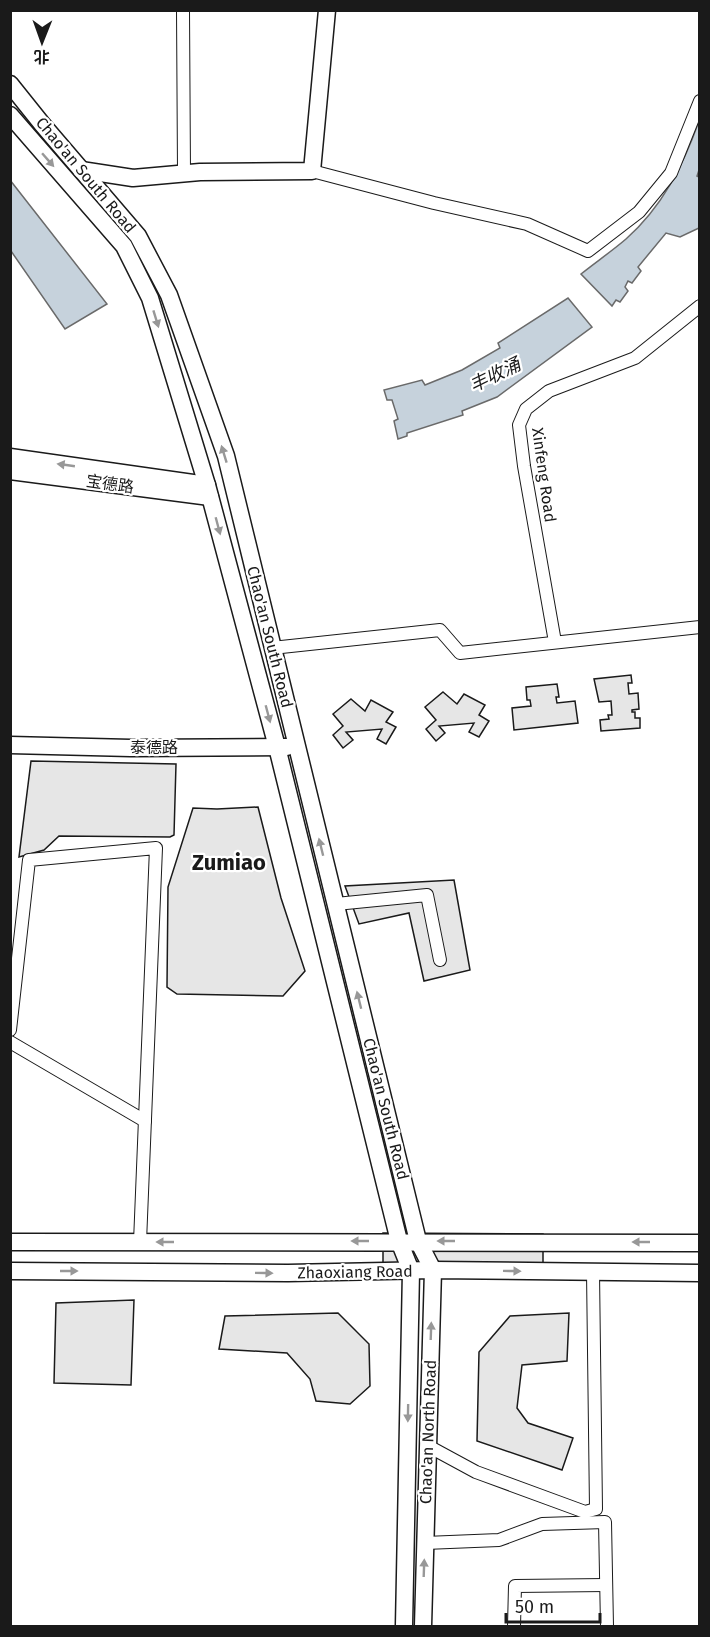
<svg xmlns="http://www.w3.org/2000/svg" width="710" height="1637" font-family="'Fira Sans','Noto Sans SC',sans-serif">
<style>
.water{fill:#c6d2dc;stroke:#6a6a6a;stroke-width:1.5}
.building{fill:#e6e6e6;stroke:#1a1a1a;stroke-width:1.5}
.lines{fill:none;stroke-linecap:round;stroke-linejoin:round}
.street-casing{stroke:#1a1a1a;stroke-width:14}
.secondary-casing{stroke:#1a1a1a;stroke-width:19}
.street{stroke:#fff;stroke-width:12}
.secondary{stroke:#fff;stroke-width:16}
.oneway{fill:#989898}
.labels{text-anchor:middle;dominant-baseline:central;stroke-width:4.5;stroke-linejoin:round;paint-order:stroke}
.street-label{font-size:16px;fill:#1a1a1a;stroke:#fff}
.water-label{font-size:18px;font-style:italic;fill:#1a1a1a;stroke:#fff}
.district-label{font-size:22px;font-weight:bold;fill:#1a1a1a;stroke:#fff}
</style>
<rect width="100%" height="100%" fill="#fff"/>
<!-- water -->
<g class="water">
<path d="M699,121V170L697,176L699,177V228L680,237L666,233L638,267L641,271L632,283L628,281L625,287L628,291L620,302L616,300L612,306L581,274C596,262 612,251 626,239C662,207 683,166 699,121Z"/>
<polygon points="10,180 107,304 65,329 11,251"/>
<polygon points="568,298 592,327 497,397 462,411 463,415 407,433 407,436 398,439 394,421 398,419 392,400 387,400 384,390 422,380 425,385 462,370 500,348 498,343"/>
</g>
<!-- building -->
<g class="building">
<polygon points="631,675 632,683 628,683 629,694 638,693 639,709 632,710 632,712 635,712 635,718 640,718 640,728 601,731 600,720 609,719 608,715 612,715 611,701 599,702 594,679"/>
<polygon points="557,684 559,697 556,697 557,703 575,701 578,723 514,730 512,708 531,706 530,700 527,700 526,687"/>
<polygon points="443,692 457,704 464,694 485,705 479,715 489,721 479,737 469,732 474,723 439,726 445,733 436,741 426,729 436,720 425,707"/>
<polygon points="351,699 365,711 371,700 393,712 386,722 396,727 386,744 377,739 382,729 346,732 353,740 343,748 333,735 343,726 333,714"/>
<polygon points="31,761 176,764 174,835 170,837 59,836 44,850 19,857"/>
<polygon points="258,807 281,898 305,971 283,996 177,994 167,987 168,887 193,808 217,809"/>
<polygon points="454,880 470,970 424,981 409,913 359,924 345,886"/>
<polygon points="383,1233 543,1234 543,1265 383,1264"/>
<polygon points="134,1300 131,1385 54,1383 56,1303"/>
<polygon points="338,1313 369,1344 370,1386 350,1404 316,1401 310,1379 287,1353 219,1349 225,1316"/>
<polygon points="569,1313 567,1361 522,1365 517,1408 528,1423 573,1438 562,1470 477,1441 479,1352 510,1316"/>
</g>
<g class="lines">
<defs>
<g id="street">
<polyline points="183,10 184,173"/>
<polyline points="312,171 434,203 527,224 588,251 639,212 671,173 700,101"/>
<polyline points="555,642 524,466 519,425 526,409 549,391 635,358 700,306"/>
<polyline points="272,648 440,630 460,653 700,627"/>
<polyline points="336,904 427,895 440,960"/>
<polyline points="10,1030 29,860 156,848 140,1242"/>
<polyline points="10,1042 145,1121"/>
<polyline points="428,1446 476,1472 585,1512 596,1509 593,1272"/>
<polyline points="425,1543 499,1540 542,1524 605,1522 607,1626"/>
<polyline points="514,1626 515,1586 606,1585"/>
</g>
<g id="secondary">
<polyline points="10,84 42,124 138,236 169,295 226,456 418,1241 433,1270 423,1626"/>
<polyline points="10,115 124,246 150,298 207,485 277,747 399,1241 411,1271 404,1626"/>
<polyline points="81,170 133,178 200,172 312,171 327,10"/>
<polyline points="10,457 207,485"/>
<polyline points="10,471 210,497"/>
<polyline points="10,745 131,748 287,747"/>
<polyline points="10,1242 700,1243"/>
<polyline points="10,1271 288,1273 433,1270 700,1273"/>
</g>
</defs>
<!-- street casing -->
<use href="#street" class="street-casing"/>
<!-- secondary casing -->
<use href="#secondary" class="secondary-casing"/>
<!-- street -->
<use href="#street" class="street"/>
<!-- secondary -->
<use href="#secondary" class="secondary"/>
</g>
<!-- one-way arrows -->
<defs><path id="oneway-solid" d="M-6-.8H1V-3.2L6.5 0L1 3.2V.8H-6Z" transform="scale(1.5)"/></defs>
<g class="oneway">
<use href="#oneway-solid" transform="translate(48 160) rotate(49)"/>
<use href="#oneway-solid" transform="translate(156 319) rotate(73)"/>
<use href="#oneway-solid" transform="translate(224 454) rotate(-107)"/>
<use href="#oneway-solid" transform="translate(66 465) rotate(-172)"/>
<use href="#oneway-solid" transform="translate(218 526) rotate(75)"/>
<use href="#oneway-solid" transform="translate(268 714) rotate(75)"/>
<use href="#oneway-solid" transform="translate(321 847) rotate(-104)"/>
<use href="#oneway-solid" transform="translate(359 1000) rotate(-104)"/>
<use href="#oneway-solid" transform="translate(360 1241) rotate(180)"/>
<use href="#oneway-solid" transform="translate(446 1241) rotate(-180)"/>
<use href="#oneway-solid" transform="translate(165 1242) rotate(180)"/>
<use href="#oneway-solid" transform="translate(641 1242) rotate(-180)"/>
<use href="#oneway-solid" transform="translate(69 1271)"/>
<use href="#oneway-solid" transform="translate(512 1271) rotate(1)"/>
<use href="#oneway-solid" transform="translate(264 1273) rotate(1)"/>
<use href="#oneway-solid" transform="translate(431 1331) rotate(-88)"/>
<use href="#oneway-solid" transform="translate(408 1413) rotate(91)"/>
<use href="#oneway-solid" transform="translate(424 1568) rotate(-88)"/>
</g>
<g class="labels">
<!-- street labels -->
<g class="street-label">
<text transform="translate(86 175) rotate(50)">Chao'an South Road</text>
<text transform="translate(544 475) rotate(82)">Xinfeng Road</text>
<text transform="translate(110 484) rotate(8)">宝德路</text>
<text transform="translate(270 637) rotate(76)">Chao'an South Road</text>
<text x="154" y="747">泰德路</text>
<text transform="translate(386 1109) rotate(76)">Chao'an South Road</text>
<text transform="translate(355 1272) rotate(-1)">Zhaoxiang Road</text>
<text transform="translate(428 1432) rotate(-88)">Chao'an North Road</text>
</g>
<!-- water labels -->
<g class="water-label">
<text transform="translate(495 375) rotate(-26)">丰收涌</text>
</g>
<!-- district labels -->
<g class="district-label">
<text x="229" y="862">Zumiao</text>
</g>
</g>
<!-- border -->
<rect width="710" height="1637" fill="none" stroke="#1a1a1a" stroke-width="24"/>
<!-- north arrow -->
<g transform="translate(42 42) rotate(181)" stroke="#ffffff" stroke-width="4.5" paint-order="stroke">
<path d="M0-4.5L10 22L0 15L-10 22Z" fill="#1a1a1a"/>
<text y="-9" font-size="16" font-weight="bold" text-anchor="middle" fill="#1a1a1a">北</text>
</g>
<!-- scale -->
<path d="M506 1613v9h94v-9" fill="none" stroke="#1a1a1a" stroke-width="3"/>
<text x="515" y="1613" font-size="18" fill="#1a1a1a" stroke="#ffffff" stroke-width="4.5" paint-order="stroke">50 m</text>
</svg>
